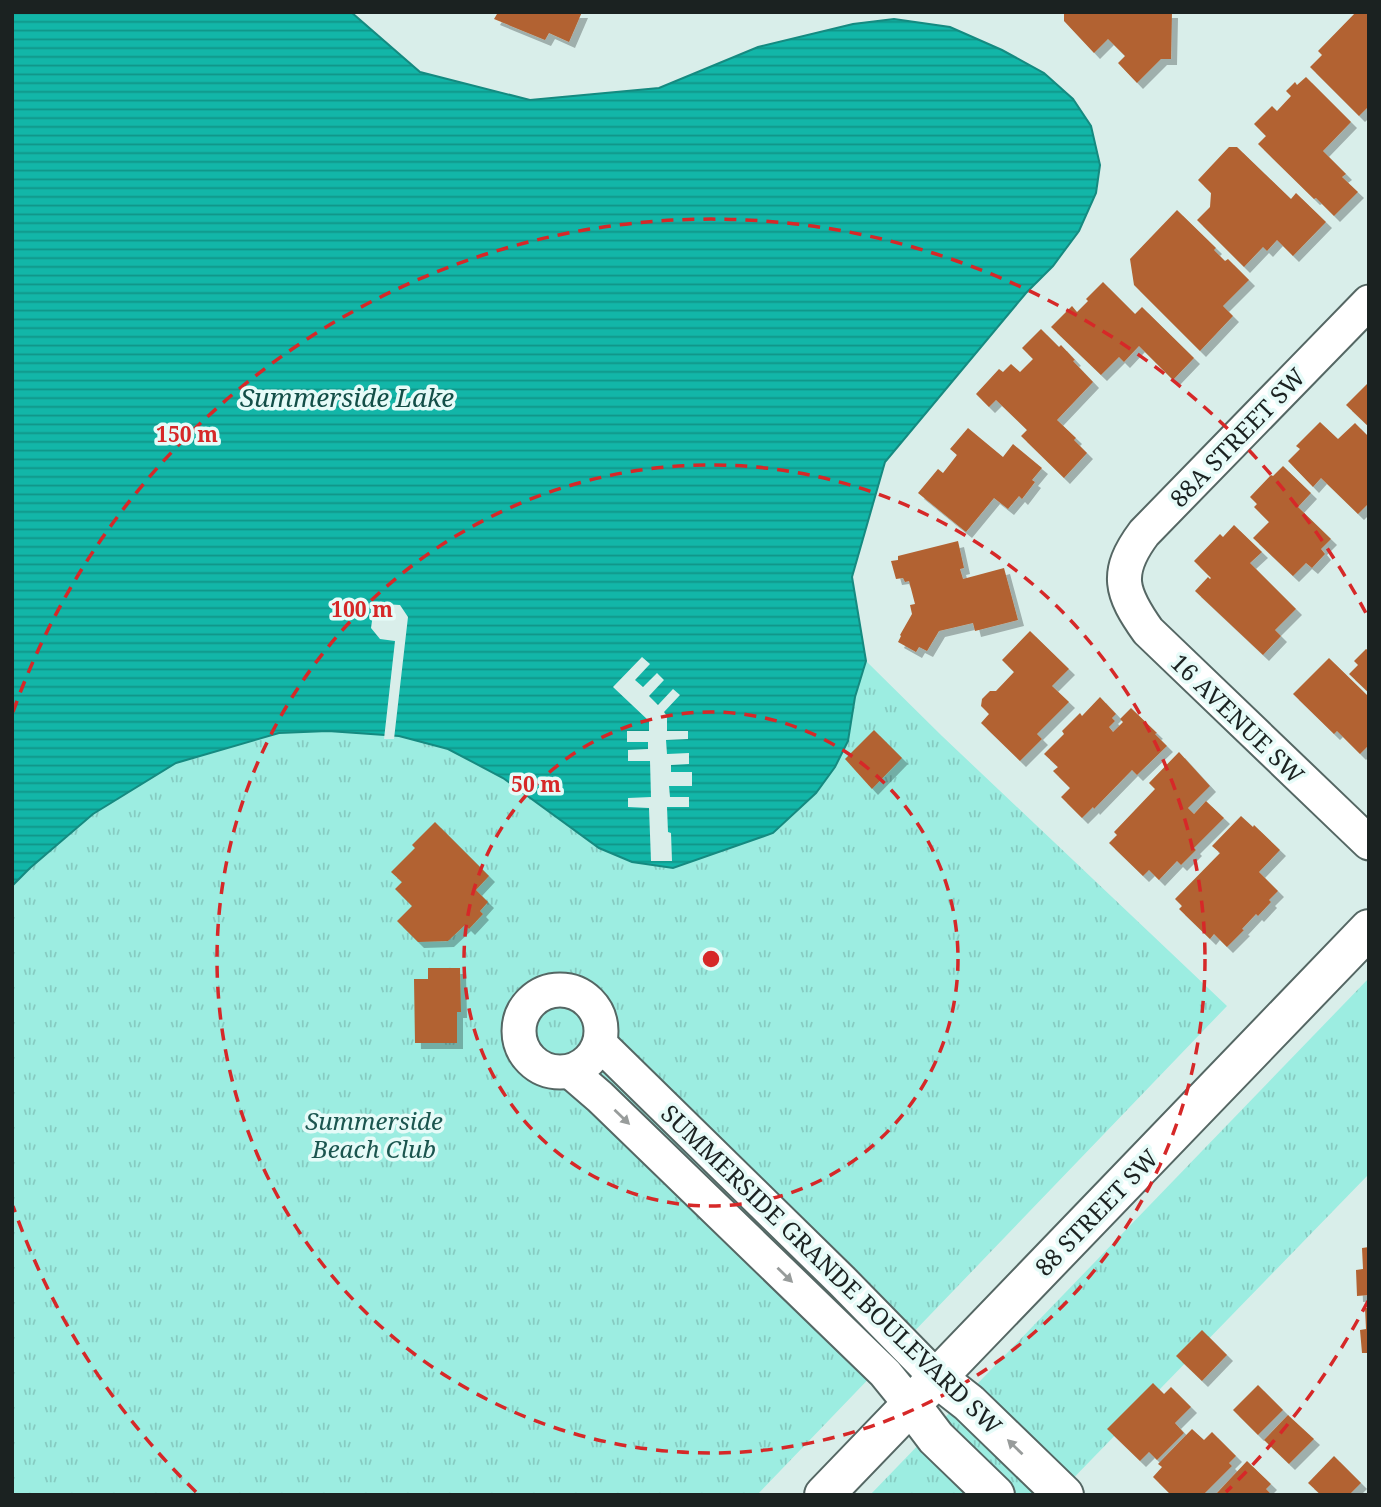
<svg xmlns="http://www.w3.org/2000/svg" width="1381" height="1507" font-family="'Noto Serif',serif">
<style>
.park{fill:url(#park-tufts)}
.water{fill:url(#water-rules);stroke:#158a80;stroke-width:2}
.pier{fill:#d9eeea}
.building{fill:#b26231;filter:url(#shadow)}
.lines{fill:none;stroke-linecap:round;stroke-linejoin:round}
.minor-casing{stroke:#556764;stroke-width:37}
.tertiary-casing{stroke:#556764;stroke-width:42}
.minor{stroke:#fff;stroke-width:33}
.tertiary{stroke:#fff;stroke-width:38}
.oneway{fill:#989c9b}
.ring{fill:none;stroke:#d62828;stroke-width:3.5;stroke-dasharray:12 9}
.labels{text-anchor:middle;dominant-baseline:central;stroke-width:7;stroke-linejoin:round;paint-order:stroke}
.street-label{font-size:24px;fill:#1b2221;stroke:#e6fbf8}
.park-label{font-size:24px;font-style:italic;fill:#1b554f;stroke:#e6fbf8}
.water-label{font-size:26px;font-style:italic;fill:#134f48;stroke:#e6fbf8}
.centre{fill:#d62828;stroke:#e6fbf8;stroke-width:3.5}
.ring-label{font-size:21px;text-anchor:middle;font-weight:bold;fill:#d62828;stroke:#e6fbf8;stroke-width:7;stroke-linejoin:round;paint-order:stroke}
</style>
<defs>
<pattern id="park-tufts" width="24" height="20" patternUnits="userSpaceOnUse" patternTransform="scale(1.75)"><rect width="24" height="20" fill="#9cede1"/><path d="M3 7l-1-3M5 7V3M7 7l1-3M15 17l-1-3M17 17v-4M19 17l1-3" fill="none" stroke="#86cbc1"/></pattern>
<pattern id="water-rules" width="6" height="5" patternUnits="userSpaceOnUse" patternTransform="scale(1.75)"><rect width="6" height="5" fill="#12b6a8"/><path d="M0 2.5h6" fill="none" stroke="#109488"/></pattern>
<filter id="shadow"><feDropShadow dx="6" dy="6" stdDeviation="0" flood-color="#0004"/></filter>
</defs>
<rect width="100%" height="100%" fill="#d9eeea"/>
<!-- park -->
<g class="park">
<polygon points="866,661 942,736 1227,1006 757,1495 12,1495 12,886 30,868 93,814 176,763 278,733 328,731 399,736 448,749 503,778 599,848 632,862 673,868 773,833 848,741 855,697"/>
<polygon points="1369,978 1369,1174 1057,1495 870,1495"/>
</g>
<!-- water -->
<polygon class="water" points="12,12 351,12 420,72 530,100 659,88 758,47 853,24 894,19 950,27 1002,50 1044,73 1073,99 1091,126 1100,165 1096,193 1079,231 1053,266 1026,293 885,462 852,577 866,661 855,697 848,741 835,767 816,793 773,833 673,868 632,862 599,848 503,778 448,749 399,736 328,731 279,733 176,763 93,814 30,868 12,886"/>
<!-- pier -->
<g class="pier">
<polygon points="384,604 400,605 408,617 394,739 384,739 395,641 380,639 371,628 373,614"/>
<polygon points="642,657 650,664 635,680 643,687 657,673 664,680 649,696 658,705 673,689 680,695 664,712 667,716 667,731 688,731 688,739 666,740 667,754 689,753 689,764 671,765 671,772 692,772 692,786 669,786 670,797 689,797 689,807 667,807 668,832 671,833 672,861 651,861 649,808 628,807 628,798 651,797 650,761 628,761 628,750 648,749 648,742 627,742 627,731 649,731 649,721 613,687"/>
</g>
<!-- building -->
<g class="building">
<polygon points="492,12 582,12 569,42 549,33 545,40 494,19 497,14"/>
<polygon points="1064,12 1172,12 1171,59 1161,59 1137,83 1118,63 1125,56 1108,39 1094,53 1064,21"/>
<polygon points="1356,12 1369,12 1369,106 1359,116 1310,67 1322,55 1318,51"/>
<polygon points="1306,77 1351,122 1323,151 1346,174 1342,177 1358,192 1334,216 1316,198 1314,199 1258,144 1266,136 1254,124 1272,106 1277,111 1291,96 1286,91 1295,82 1297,85"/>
<polygon points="1229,147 1237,147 1291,199 1296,193 1326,222 1293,256 1277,240 1267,251 1263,247 1244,267 1197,220 1210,207 1211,193 1198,180"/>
<polygon points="1177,210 1216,248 1214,250 1225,261 1228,259 1249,280 1223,306 1233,316 1200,351 1134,285 1130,259"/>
<polygon points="1103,282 1135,314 1142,307 1194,358 1173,380 1139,346 1124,362 1119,357 1101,375 1051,327 1072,306 1077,312 1088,301 1086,299"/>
<polygon points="1041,329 1059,347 1061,345 1075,360 1073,361 1093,382 1057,420 1076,438 1074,440 1087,453 1064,478 1021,436 1027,430 996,400 989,407 976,394 999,369 1003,372 1011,364 1020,372 1033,359 1022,348"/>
<polygon points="1369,382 1369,427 1346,405"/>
<polygon points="1320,422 1338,439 1355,423 1369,437 1369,503 1358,514 1321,478 1313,487 1288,461 1300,449 1296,446"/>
<polygon points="968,428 1003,457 1013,444 1042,468 1032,480 1035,482 1022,499 1019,496 1008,509 994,498 966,532 918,493 938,469 943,473 957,455 950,449"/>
<polygon points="1283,466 1311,493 1298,507 1331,539 1321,549 1325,554 1312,568 1306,563 1293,576 1253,538 1269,522 1254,507 1257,504 1250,497 1271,475 1273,476"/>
<polygon points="1234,525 1262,552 1250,563 1296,609 1275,630 1281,636 1263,655 1195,591 1208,577 1210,579 1211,578 1194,561 1220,534 1223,537"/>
<polygon points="958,541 964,568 960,569 963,579 1004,568 1018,620 975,631 973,623 939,631 927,651 919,647 916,652 898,642 901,636 900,635 912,614 910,605 915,604 909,581 905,582 903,578 896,579 891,561 898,560 898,556"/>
<polygon points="1030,631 1069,669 1052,686 1069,702 1037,734 1042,739 1020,761 981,723 989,714 981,706 982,699 990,691 996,691 1014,672 1002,660"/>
<polygon points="1366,649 1369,651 1369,693 1349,674 1358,665 1354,661"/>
<polygon points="1329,658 1369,697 1369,749 1367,747 1360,754 1337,731 1334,734 1293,694"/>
<polygon points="1100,697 1116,714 1112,718 1115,721 1109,727 1113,732 1123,722 1120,719 1131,708 1157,733 1155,734 1167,746 1137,775 1132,770 1094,809 1093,807 1082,818 1061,797 1070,788 1053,771 1058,767 1044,754 1064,734 1062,731 1080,713 1082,716"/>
<polygon points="874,730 902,758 872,789 845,759"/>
<polygon points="1179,752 1210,786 1188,808 1194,814 1206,801 1224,818 1194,848 1196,850 1181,865 1177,861 1159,880 1149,870 1143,876 1109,843 1117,835 1114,832 1155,789 1149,783"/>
<polygon points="1241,816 1253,827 1254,825 1280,850 1259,872 1278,891 1269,900 1271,902 1258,916 1256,914 1242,929 1244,930 1227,947 1214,934 1210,939 1179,909 1182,906 1175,899 1220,853 1212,846"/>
<polygon points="435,822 489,876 476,890 488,902 480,911 483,914 469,929 465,925 448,941 418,942 397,921 412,906 395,889 402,882 391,872 415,848 412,845"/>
<polygon points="428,968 460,968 461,1012 457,1012 457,1043 415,1043 414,979 428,979"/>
<polygon points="1369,1247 1369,1295 1357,1296 1356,1270 1363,1269 1362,1248"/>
<polygon points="1365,1308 1369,1308 1369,1353 1362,1353 1360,1330 1366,1329"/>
<polygon points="1202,1330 1227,1355 1202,1381 1176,1356"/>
<polygon points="1153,1383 1164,1394 1171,1387 1191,1407 1175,1423 1184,1433 1157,1460 1149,1452 1140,1461 1107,1429"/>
<polygon points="1258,1385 1283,1410 1258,1435 1233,1410"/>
<polygon points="1288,1415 1314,1439 1289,1464 1264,1440"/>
<polygon points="1192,1429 1204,1440 1212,1432 1236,1456 1229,1463 1232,1466 1203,1495 1171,1495 1153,1477 1162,1467 1158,1464"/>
<polygon points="1334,1456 1361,1483 1349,1495 1321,1495 1308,1483"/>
<polygon points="1247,1461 1271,1484 1266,1489 1272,1495 1215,1495"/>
</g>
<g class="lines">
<defs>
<g id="minor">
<path d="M1369,302L1144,533C1114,573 1121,593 1148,631L1369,843"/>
<circle cx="560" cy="1031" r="41"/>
<polyline points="600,1044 842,1281 937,1378"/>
<polyline points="571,1072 600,1097 885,1373 911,1405"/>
</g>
<g id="tertiary">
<polyline points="937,1378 969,1403 1064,1495"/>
<polyline points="911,1405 936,1438 995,1495"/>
<polyline points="824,1495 1369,929"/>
</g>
</defs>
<!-- minor casing -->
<use href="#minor" class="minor-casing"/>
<!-- tertiary casing -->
<use href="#tertiary" class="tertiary-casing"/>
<!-- minor -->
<use href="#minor" class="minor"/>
<!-- tertiary -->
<use href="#tertiary" class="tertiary"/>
</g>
<!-- one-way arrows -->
<defs><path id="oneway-solid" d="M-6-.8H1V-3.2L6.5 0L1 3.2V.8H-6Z" transform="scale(1.75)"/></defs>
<g class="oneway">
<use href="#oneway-solid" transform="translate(622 1117) rotate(44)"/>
<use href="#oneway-solid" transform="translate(785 1275) rotate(44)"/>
<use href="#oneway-solid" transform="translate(1015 1447) rotate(-136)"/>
</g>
<!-- distance rings -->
<g class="ring">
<circle cx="711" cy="959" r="247"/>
<circle cx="711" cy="959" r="494"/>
<path d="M1368 1301A741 741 0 0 1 1226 1492M196 1492A741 741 0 0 1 13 1206M13 712A741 741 0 0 1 1368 617"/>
</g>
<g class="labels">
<!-- street labels -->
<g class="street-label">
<text transform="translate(1237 437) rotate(-46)">88A STREET SW</text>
<text transform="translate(1238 718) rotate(44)">16 AVENUE SW</text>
<text transform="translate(1096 1212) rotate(-46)">88 STREET SW</text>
<text transform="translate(832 1269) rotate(44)">SUMMERSIDE GRANDE BOULEVARD SW</text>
</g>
<!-- park labels -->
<g class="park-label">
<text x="374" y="1120">Summerside<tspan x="374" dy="28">Beach Club</tspan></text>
</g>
<!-- water labels -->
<g class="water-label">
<text x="347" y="397">Summerside Lake</text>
</g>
</g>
<circle cx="711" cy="959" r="10" class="centre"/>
<g class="ring-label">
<text x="187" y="442">150 m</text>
<text x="362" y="617">100 m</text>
<text x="536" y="792">50 m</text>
</g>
<!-- border -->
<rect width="1381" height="1507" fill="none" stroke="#1b2221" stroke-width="28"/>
</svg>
